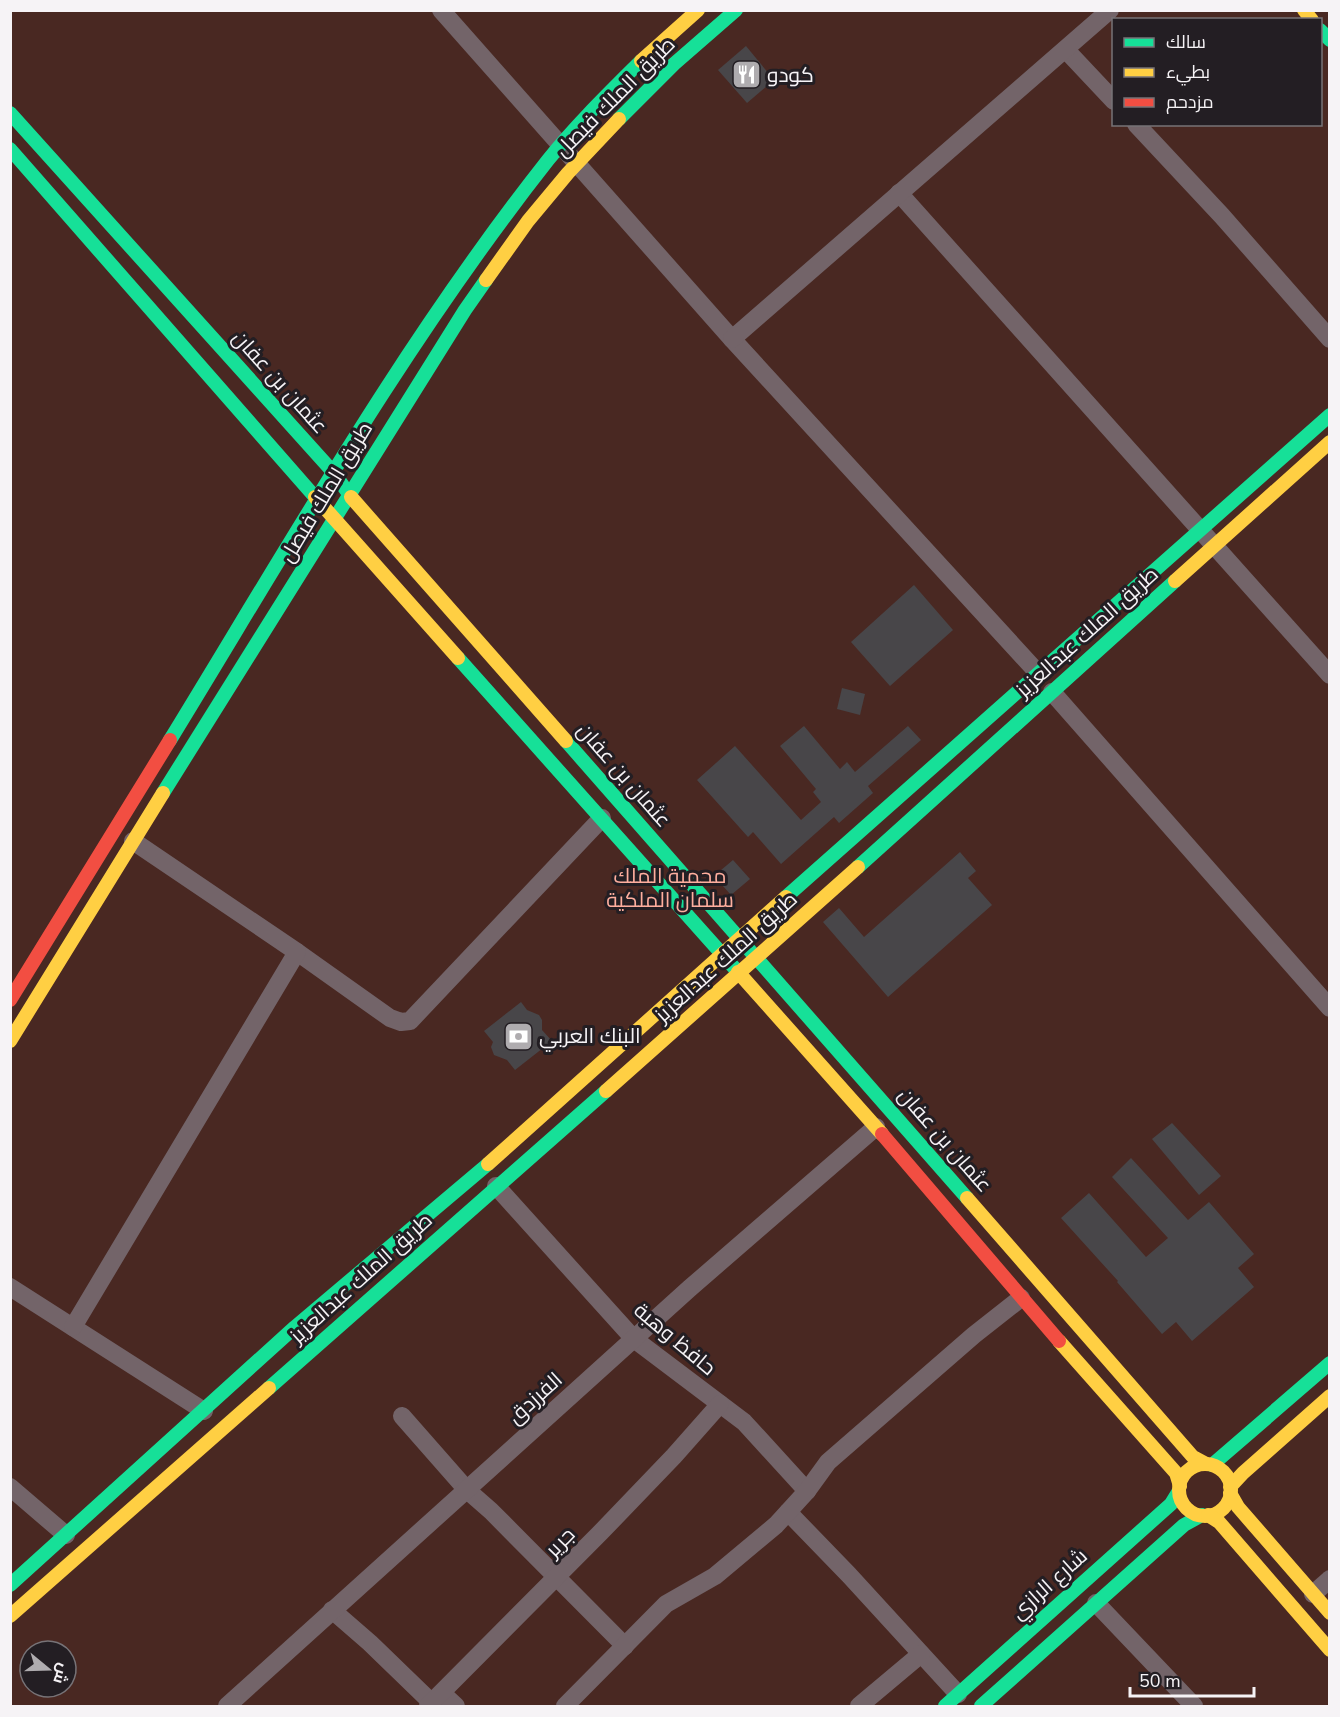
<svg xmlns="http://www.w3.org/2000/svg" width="1340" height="1717" font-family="'Nunito Sans',Cairo,sans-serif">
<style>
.green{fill:#492822;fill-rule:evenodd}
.building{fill:#484649}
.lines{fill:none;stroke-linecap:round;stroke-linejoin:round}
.street{stroke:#736469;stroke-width:18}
.fast{stroke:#16e098;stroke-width:14}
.slow{stroke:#ffcf43;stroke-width:14}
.jam{stroke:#f24e42;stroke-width:14}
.labels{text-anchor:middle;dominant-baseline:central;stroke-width:6;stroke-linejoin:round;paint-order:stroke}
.poi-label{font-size:21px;fill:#f6f3f6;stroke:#231e23;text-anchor:start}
.street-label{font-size:21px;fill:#f6f3f6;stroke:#231e23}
.park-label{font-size:21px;fill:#feae9e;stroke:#231e23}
</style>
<rect width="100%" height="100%" fill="#2c282c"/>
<!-- green -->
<path class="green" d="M11,11H1329V1706H11ZM1114,20H1320V124H1114ZM30,1651H66V1687H30Z"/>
<!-- building -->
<g class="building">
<polygon points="746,46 774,80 747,103 718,70"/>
<polygon points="914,585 953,630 890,686 851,642"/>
<polygon points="842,688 865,694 860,715 837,709"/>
<polygon points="804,726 840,769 847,762 855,772 908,726 921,740 868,786 873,793 839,823 834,817 781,864 753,832 748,837 697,780 735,746 801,820 821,802 813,792 816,789 780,746"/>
<polygon points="960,852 976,871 968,878 992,905 888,997 823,922 839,908 864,937"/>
<polygon points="733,860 750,879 731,895 714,876"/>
<polygon points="521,1002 527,1010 539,1015 542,1020 542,1030 552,1041 515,1070 507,1060 494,1055 491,1047 493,1042 484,1031"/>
<polygon points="1172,1123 1221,1176 1199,1195 1152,1139"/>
<polygon points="1131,1158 1188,1220 1209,1202 1254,1254 1238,1268 1254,1287 1192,1341 1176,1322 1162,1334 1117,1282 1118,1281 1061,1218 1089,1193 1146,1257 1168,1238 1112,1177"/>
</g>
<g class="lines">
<!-- street -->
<g class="street">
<polyline points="441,10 732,339 1038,673"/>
<polyline points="1066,50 1114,101"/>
<polyline points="1136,124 1222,216 1330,339"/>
<polyline points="899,193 1330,675"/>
<polyline points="732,339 1110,10"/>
<polyline points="1052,692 1330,1008"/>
<polyline points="297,952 390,1018 401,1022 410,1021 602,818"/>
<polyline points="496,1186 634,1339 744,1422 807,1491"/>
<polyline points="10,1287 204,1411"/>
<polyline points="73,1327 297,952 133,841"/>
<polyline points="402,1416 467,1490 491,1511 625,1646"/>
<polyline points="10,1487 66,1535"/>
<polyline points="788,1512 849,1575 958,1694"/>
<polyline points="1313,1594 1330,1579"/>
<polyline points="1096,1603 1194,1706"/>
<polyline points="332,1610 370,1643 432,1703"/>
<polyline points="442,1693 456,1706"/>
<polyline points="227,1706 690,1288 876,1127"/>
<polyline points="428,1706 601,1532 674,1456 720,1404"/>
<polyline points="565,1706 666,1604 715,1576 776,1525 807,1491 828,1462 974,1335 1021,1298"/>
<polyline points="859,1706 921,1654"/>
</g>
<!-- fast -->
<g class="fast">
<polyline points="1320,30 1330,40"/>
<polyline points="10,113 334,473 351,497"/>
<polyline points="619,119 674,64 736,10"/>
<polyline points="10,149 315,497"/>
<polyline points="458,658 738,972"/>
<path d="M170,740C290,544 405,341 548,160C577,124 610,92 641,61"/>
<polyline points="566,741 967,1198"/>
<polyline points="163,793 465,310 486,280"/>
<polyline points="858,867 1175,581"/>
<polyline points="786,897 1330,415"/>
<polyline points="269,1388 606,1091"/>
<polyline points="1212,1465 1330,1363"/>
<polyline points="10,1585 295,1327 488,1164"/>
<polyline points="945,1706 1171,1504 1179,1491"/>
<polyline points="981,1706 1184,1525 1202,1515"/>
</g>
<!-- slow -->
<g class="slow">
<polyline points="1304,10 1312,20"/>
<polyline points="641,61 698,10"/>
<polyline points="486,280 528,221 568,173 619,119"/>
<polyline points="315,497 458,658"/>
<polyline points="351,497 566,741"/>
<polyline points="1175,581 1330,442"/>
<polyline points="738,972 882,1134"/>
<polyline points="10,1041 163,793"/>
<polyline points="606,1091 858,867"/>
<polyline points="488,1164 786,897"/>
<polyline points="967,1198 1193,1457 1206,1464"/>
<polyline points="1059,1341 1176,1473 1180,1486"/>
<circle cx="1205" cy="1490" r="26"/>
<polyline points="1230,1487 1243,1473 1330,1396"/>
<polyline points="1230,1493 1238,1507 1330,1613"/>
<polyline points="1208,1515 1219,1522 1330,1650"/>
<polyline points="10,1616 269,1388"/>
</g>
<!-- jam -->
<g class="jam">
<polyline points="10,1000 170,740"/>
<polyline points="882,1134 1059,1341"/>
</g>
</g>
<!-- icons -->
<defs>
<symbol id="restaurant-square" viewBox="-11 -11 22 22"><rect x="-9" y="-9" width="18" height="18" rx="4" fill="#afacaf" stroke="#231e23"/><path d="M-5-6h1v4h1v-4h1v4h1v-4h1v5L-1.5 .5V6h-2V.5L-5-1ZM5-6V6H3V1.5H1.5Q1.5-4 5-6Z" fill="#fff"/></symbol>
<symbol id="bank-square" viewBox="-11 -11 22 22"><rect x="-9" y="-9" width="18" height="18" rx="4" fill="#afacaf" stroke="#231e23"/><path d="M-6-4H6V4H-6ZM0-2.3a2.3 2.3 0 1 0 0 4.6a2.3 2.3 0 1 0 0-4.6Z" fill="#fff"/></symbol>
</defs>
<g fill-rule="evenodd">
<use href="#restaurant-square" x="730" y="58" width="33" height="33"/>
<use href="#bank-square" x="502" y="1020" width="33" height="33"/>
</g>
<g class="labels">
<!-- poi labels -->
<g class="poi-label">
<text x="767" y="75">كودو</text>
<text x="539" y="1036">البنك العربي</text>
</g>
<!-- street labels -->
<g class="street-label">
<text transform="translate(615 97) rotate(-45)">طريق الملك فيصل</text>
<text transform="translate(280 382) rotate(48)">عثمان بن عفان</text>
<text transform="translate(326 492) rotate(-59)">طريق الملك فيصل</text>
<text transform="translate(1087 632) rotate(-42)">طريق الملك عبدالعزيز</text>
<text transform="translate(624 775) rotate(49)">عثمان بن عفان</text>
<text transform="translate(726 957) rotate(-42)">طريق الملك عبدالعزيز</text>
<text transform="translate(945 1140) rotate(49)">عثمان بن عفان</text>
<text transform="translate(361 1278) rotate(-42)">طريق الملك عبدالعزيز</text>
<text transform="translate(675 1339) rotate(40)">حافظ وهبة</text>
<text transform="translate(535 1398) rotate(-42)">الفرزدق</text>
<text transform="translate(560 1542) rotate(-46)">جرير</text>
<text transform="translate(1049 1584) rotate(-42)">شارع الرازي</text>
</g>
<!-- park labels -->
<g class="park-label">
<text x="670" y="876">محمية الملك<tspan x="670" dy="24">سلمان الملكية</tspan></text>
</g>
</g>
<!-- border -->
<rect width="1340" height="1717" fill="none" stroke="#f6f3f6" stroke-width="24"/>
<!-- legend -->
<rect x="1112" y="18" width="210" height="108" fill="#231e23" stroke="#777377" stroke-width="1.5"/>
<rect x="1124" y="38" width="30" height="9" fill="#16e098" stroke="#777377" stroke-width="1.5"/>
<text x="1166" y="48" font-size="18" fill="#f6f3f6">سالك</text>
<rect x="1124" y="68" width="30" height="9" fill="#ffcf43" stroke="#777377" stroke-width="1.5"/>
<text x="1166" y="78" font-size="18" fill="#f6f3f6">بطيء</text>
<rect x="1124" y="98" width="30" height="9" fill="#f24e42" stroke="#777377" stroke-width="1.5"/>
<text x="1166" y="108" font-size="18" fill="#f6f3f6">مزدحم</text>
<!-- north arrow -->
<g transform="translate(48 1669) rotate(109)"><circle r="28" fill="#231e23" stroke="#777377" stroke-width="1.5"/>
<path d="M0-4.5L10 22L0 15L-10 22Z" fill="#afacaf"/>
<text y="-9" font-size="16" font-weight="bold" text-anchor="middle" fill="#f6f3f6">ش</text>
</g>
<!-- scale -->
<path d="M1130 1687v9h124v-9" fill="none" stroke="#f6f3f6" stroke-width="3"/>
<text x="1139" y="1687" font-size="18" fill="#f6f3f6" stroke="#231e23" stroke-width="4.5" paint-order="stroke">50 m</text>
</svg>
